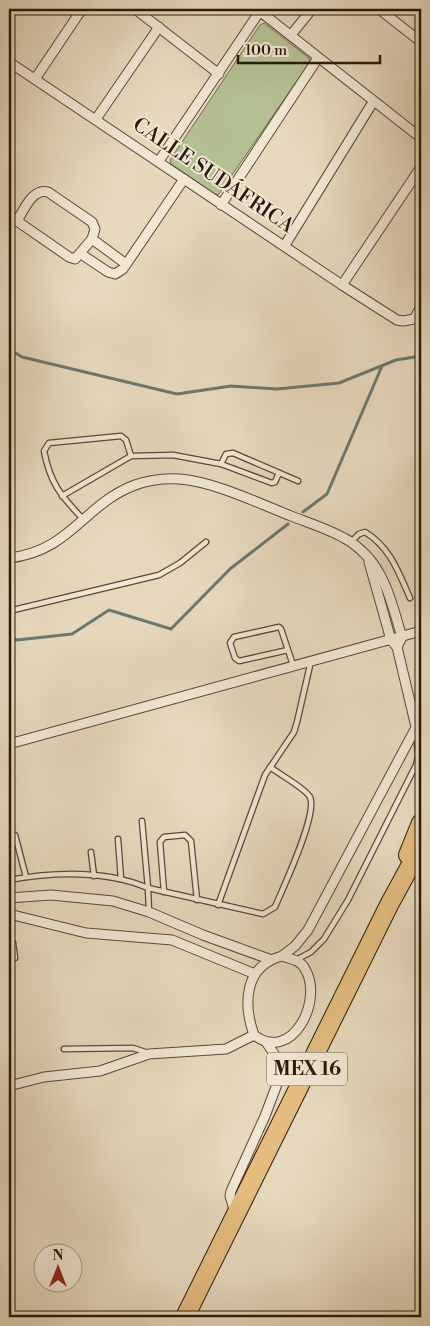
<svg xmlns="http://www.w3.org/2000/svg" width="430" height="1326" font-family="'Libre Bodoni',serif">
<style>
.green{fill:#b4bf92;stroke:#6e6c4e}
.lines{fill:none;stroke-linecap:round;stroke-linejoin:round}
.stream{stroke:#6a7970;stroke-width:3}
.lane-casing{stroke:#584936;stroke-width:7}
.street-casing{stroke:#584936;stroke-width:11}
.highway-casing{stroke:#281909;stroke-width:20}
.lane{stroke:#efe6d3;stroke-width:4.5}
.street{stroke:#efe6d3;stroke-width:9}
.highway{stroke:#e3bc7e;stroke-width:18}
.labels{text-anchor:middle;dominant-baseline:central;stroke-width:4;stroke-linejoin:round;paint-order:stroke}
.shield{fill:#efe6d3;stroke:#645646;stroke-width:1}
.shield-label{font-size:19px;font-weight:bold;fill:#281909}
.street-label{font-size:20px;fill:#281909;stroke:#efe6d3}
</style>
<rect width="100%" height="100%" fill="#e6d8bc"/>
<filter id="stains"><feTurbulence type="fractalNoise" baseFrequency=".004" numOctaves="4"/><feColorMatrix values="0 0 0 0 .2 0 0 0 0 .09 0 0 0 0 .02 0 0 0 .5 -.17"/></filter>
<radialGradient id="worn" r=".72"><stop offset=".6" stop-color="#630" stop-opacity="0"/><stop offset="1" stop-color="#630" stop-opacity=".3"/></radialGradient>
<!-- green -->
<polygon class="green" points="264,23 309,58 310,62 219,194 216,195 171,164 170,160 260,25"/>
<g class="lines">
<!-- stream -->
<g class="stream">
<polyline points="9,349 22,357 177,394 231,386 277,389 339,383 396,360 421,356"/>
<polyline points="303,512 327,494 382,366"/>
<polyline points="9,637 17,640 72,634 109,610 171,629 230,569 288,524"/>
</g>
<defs>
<g id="lane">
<polyline points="221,464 272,483 275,482 279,473"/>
<polyline points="62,496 131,456"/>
<path d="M83,519C61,496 50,483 44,451L49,443L121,436L126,440L131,456L173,455L221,464L226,454L233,453L298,481"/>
<path d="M351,542L359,534L365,532C390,547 399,573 410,598"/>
<polyline points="9,611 159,575 180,563 206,542"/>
<polyline points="288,650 239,661 235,658 230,643 234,637 279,627 281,629 293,665"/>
<path d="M142,821L148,888L263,914L275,907C283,888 318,814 310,797C305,788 279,774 270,767"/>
<polyline points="15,835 26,877"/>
<polyline points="118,839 121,879"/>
<polyline points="91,852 94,876"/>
<path d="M9,880C53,872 106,870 148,888L149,912"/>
<polyline points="164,892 160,842 164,837 185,835 191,841 197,900"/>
<polyline points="218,905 265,775 294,732 297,722 311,661"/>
<polyline points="9,941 13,943 15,958"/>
<polyline points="296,960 311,952 324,939 348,900 416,765 418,756 416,730"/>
<polyline points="64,1049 133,1048 148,1053"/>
</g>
<g id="street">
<polyline points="135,9 219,74"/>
<polyline points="257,9 421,138"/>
<polyline points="379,9 421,42"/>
<polyline points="291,35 312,9"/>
<polyline points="9,62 342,285 397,320 403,321 414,319 421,307"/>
<polyline points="35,79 82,9"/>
<polyline points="96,119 159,27"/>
<polyline points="159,161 260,11"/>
<polyline points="221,205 318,58"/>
<path d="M9,215L17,221L69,257L75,259L92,239L95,229L92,222L48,192C32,188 24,210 17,221"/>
<polyline points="92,239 126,264"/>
<polyline points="285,245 373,102"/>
<polyline points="81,254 108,272 115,274 123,269 184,179"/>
<polyline points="342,285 421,167"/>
<path d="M9,558C71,551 84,504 135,485C149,480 165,478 180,479C215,482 258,503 291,516C309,523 328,529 344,538C352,542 359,548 365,554C387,576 393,609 402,637L397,647"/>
<polyline points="369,562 391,640 397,647 416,727"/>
<polyline points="9,744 421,631"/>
<polyline points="9,898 51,895 113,901 149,912 203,935 269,959"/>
<polyline points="9,914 86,933 172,940 255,974"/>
<polyline points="282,956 295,946 308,930 421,718"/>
<path d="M282,956C290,959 301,960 305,969C324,1000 292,1064 254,1035C243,1004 244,966 282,956Z"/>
<polyline points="9,1086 44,1077 100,1071 149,1054 226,1049 254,1035"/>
<polyline points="235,1213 230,1196 231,1191 265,1116 279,1079 277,1058 266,1042"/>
</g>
<g id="highway">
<polyline points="408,855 421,823"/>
<polyline points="185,1317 389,905 421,846"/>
</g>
</defs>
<!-- lane casing -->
<use href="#lane" class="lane-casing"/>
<!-- street casing -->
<use href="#street" class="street-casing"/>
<!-- highway casing -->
<use href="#highway" class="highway-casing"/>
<!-- lane -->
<use href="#lane" class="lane"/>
<!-- street -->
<use href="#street" class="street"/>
<!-- highway -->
<use href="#highway" class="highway"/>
</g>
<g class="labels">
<!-- shield labels -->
<rect class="shield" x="267" y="1052.5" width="80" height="33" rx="4"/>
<g class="shield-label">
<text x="307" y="1069">MEX 16</text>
</g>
<!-- street labels -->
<g class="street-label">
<text transform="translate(213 176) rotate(34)">CALLE SUDÁFRICA</text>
</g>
</g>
<!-- margin -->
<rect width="430" height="1326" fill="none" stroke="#e6d8bc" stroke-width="30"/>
<rect x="10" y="10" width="410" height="1306" fill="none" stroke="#281909" stroke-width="2.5"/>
<rect x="15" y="15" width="400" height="1296" fill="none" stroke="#281909"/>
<!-- north arrow -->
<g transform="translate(58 1268)"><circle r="24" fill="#efe6d3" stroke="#9f9482"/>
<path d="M0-4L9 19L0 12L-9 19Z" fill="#8f2418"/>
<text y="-8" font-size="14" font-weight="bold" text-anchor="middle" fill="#281909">N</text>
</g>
<!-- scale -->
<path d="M238 55v8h142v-8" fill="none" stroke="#281909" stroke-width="2.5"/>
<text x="245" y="55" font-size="15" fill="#281909" stroke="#efe6d3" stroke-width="4" paint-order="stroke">100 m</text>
<rect width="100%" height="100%" filter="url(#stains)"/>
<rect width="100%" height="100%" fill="url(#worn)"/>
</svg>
